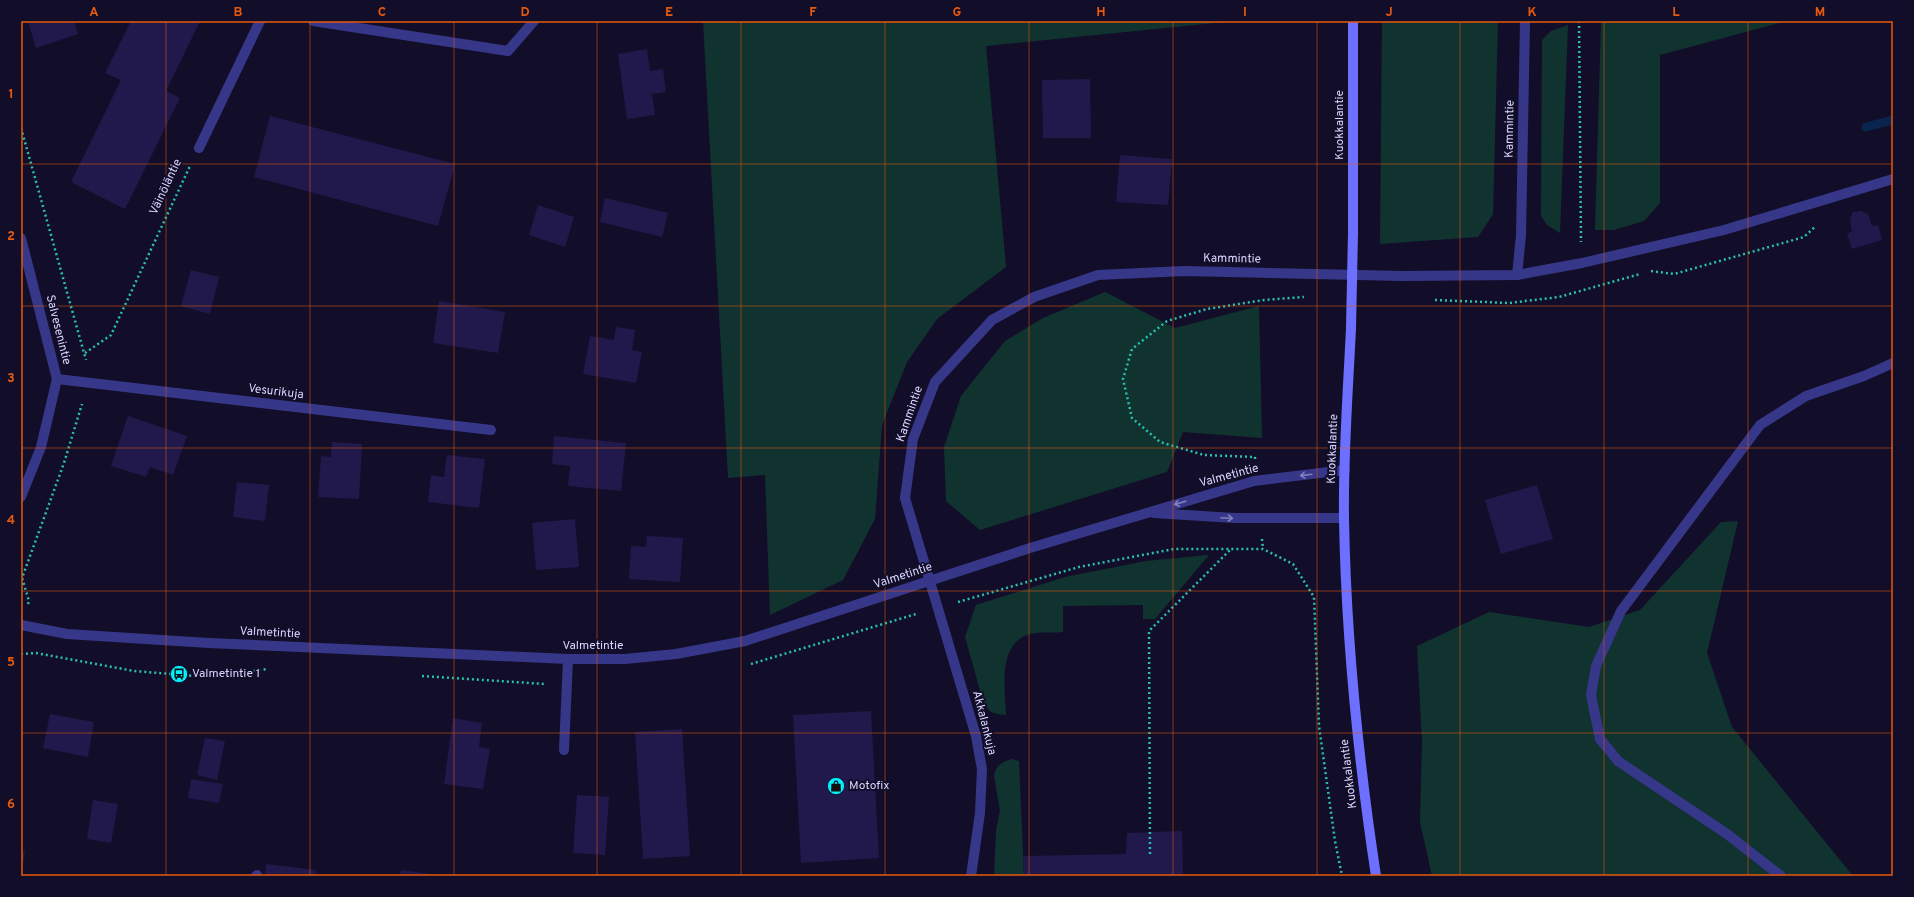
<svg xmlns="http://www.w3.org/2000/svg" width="1914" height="897" font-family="Overpass,sans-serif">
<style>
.green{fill:#113330}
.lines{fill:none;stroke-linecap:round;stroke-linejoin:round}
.stream{stroke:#09254d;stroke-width:9}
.building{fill:#21194b}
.path{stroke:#28c1b1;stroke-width:2.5;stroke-dasharray:2 3;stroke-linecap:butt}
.service{stroke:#37378a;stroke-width:10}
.minor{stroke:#37378a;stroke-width:10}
.tertiary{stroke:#37378a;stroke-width:10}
.secondary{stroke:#6d70ff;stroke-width:10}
.secondary-bridge{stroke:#6d70ff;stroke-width:10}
.oneway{stroke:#807fbf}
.grid{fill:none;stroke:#e8590c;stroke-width:1;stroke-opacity:0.55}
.labels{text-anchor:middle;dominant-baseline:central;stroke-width:4;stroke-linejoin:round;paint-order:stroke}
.street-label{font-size:12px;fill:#d9d6ff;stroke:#120e29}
.poi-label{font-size:12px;fill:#d9d6ff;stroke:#120e29;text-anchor:start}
.neatline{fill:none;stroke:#e8590c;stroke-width:1.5}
.grid-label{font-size:13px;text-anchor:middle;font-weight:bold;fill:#e8590c}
</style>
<rect width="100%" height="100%" fill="#120e29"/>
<!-- green -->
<g class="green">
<polygon points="703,21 1235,21 986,46 1006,267 937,319 907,362 882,425 875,519 843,580 770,615 765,475 728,478"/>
<polygon points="1382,21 1498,21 1493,214 1478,237 1380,244"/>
<polygon points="1601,21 1787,21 1660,55 1660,203 1644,221 1614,230 1595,230"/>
<polygon points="1568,25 1560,233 1547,225 1541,216 1542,40 1551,31"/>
<polygon points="1105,292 1175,328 1259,306 1262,438 1183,432 1167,472 980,530 946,501 944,447 961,396 1005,341 1043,318"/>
<polygon points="1738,521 1707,653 1732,727 1853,876 1432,876 1420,822 1422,741 1417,646 1489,612 1589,627 1640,610 1721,522"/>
<path d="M1209,555L1155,619H1143V605L1063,606V632C1054,633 1044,632 1035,633C996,639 1005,687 1006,715C993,714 989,713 983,701L965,637L976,605L1065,577L1146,561Z"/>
<path d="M1012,759L1019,761L1024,876H994L996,831L1000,811L994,776C996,765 1002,762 1012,759Z"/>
</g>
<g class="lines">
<!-- stream -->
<polyline class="stream" points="1866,127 1893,120"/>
</g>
<!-- building -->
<g class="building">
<polygon points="28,21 74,21 78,34 36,48"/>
<polygon points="131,21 200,21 166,91 180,98 125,209 71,182 121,80 105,73"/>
<polygon points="647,49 650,71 663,69 666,92 652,94 655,115 627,119 618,54"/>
<polygon points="1090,79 1091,138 1043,138 1042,80"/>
<polygon points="270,116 455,164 438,226 254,177"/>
<polygon points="1120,155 1172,159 1168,205 1116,202"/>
<polygon points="605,198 668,213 662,237 600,222"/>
<polygon points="538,205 574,217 565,247 529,235"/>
<polygon points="1861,211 1868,214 1872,226 1878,225 1882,240 1852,249 1847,233 1852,232 1850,219 1853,212"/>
<polygon points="191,270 219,277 210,314 181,306"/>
<polygon points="439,301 505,312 498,353 433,343"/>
<polygon points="616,327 635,330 632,350 642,352 636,383 583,374 590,336 614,340"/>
<polygon points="128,416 187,436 173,475 150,467 146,477 111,466"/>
<polygon points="554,436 626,443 621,491 568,486 570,466 552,464"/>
<polygon points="332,442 362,444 359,499 318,497 321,456 331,457"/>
<polygon points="447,455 485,459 479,508 428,502 431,475 444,477"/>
<polygon points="237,482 269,485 265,521 233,517"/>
<polygon points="1537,485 1553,539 1501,554 1485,500"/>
<polygon points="575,519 579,567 536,570 532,523"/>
<polygon points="647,536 683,538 680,582 629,579 631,546 646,547"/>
<polygon points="871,711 879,858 801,863 793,715"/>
<polygon points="50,714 94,722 88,757 43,748"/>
<polygon points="453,718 482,723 479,747 490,749 483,789 444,784"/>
<polygon points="682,729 690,856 643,859 635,732"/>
<polygon points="205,738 225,741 217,780 197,775"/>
<polygon points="191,779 223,784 219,803 188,798"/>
<polygon points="577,795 609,797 605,855 573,853"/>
<polygon points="93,800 118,804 111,843 87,839"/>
<polygon points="1182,831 1183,876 1024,876 1023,856 1126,854 1127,833"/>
<polygon points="21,851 25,851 22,871 21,871"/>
<polygon points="266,864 316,870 315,876 265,876"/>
<polygon points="401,870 438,875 438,876 400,876"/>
</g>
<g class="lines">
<!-- path -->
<g class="path">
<polyline points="1579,21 1581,242"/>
<polyline points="21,128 86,360"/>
<polyline points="1651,271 1674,274 1804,237 1816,226"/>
<polyline points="1435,300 1509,303 1559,297 1640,274"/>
<polyline points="85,353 111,335 190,166"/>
<polyline points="1255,459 1255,457 1204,455 1160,442 1132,418 1123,379 1132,349 1167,321 1207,309 1264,300 1304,297"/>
<polyline points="1262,539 1263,549"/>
<polyline points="958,602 1079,567 1174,549 1263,549 1293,564 1314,597 1319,726 1335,841 1342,876"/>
<polyline points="28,604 29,601 22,578 64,463 82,404"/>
<polyline points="21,654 36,653 134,671 208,677 267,669"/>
<polyline points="751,664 916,614"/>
<polyline points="422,676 545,684"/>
<polyline points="1150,854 1149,631 1231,549"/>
</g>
<!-- service -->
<g class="service">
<polyline points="508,51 534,21"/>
<polyline points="1517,275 1582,263 1724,230 1893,179"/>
<polyline points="564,750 568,659"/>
<polyline points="256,876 257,875"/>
<polyline points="1781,876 1727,834 1618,761 1600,739 1591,695 1596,666 1621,611 1760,425 1806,396 1864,376 1893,363"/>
</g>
<!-- minor -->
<g class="minor">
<polyline points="313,21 508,51"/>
<polyline points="199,148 260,21"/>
<polyline points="57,379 491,430"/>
<polyline points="1154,513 1234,518 1344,518"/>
<polyline points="21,625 67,634 209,643 568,659 625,659 676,654 745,641 1030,548 1254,481 1345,470"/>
<polyline points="971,876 980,813 982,769 976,736 905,498 913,439 935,382 992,320 1034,297 1098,275 1184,271 1402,276 1517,275 1521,235 1525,21"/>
</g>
<!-- tertiary -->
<polyline class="tertiary" points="21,238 57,379 41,447 21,497"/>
<!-- secondary -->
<g class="secondary">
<polyline points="1353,233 1353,21"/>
<path d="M1351,328C1348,392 1343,455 1344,518C1346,638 1358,757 1376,876"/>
</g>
<!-- secondary-bridge -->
<polyline class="secondary-bridge" points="1351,328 1353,233"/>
</g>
<!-- one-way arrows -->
<defs><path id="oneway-shaft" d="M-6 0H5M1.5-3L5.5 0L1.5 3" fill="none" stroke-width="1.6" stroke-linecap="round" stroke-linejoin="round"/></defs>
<g class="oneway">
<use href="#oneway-shaft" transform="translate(1306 475) rotate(173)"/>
<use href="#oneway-shaft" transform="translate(1180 503) rotate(164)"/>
<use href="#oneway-shaft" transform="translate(1227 518) rotate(3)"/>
</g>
<!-- grid -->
<path class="grid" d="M166,21V876M310,21V876M454,21V876M597,21V876M741,21V876M885,21V876M1029,21V876M1173,21V876M1317,21V876M1460,21V876M1604,21V876M1748,21V876M21,164H1893M21,306H1893M21,448H1893M21,591H1893M21,733H1893"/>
<!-- icons -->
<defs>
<symbol id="bus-disc" viewBox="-11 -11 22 22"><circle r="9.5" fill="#02f1ff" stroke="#120e29"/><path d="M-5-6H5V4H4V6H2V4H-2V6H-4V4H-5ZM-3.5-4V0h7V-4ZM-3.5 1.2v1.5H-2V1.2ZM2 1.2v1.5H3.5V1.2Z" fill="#111"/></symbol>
<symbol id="shop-disc" viewBox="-11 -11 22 22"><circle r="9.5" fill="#02f1ff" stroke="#120e29"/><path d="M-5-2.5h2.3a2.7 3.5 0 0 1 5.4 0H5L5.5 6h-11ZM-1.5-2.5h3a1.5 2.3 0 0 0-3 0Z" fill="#111"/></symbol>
</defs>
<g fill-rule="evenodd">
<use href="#bus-disc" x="169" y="664" width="20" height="20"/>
<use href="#shop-disc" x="826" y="776" width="20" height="20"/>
</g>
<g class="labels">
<!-- street labels -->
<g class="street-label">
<text transform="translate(1340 125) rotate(-90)">Kuokkalantie</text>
<text transform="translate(1510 129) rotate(-89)">Kammintie</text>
<text transform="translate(166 187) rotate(-65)">Väinöläntie</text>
<text transform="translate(1232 259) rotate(1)">Kammintie</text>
<text transform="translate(58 330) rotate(76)">Salvesenintie</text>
<text transform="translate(276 392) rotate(7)">Vesurikuja</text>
<text transform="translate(910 414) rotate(-71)">Kammintie</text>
<text transform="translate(1333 449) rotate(-88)">Kuokkalantie</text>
<text transform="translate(1229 476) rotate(-15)">Valmetintie</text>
<text transform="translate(903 576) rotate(-18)">Valmetintie</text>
<text transform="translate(270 633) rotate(3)">Valmetintie</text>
<text x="593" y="646">Valmetintie</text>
<text transform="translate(984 723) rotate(76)">Akkalankuja</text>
<text transform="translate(1349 774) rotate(-97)">Kuokkalantie</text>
</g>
<!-- poi labels -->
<g class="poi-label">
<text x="192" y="674">Valmetintie 1</text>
<text x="849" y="786">Motofix</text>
</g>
</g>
<!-- border -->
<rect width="1914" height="897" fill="none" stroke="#120e29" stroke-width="44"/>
<rect x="22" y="22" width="1870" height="853" class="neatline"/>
<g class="grid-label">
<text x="94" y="16">A</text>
<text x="238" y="16">B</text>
<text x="382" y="16">C</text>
<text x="525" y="16">D</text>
<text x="669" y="16">E</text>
<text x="813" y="16">F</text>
<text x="957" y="16">G</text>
<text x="1101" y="16">H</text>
<text x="1245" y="16">I</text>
<text x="1389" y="16">J</text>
<text x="1532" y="16">K</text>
<text x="1676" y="16">L</text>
<text x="1820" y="16">M</text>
<text x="11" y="98">1</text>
<text x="11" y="240">2</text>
<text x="11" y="382">3</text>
<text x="11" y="524">4</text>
<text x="11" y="666">5</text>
<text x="11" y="808">6</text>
</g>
</svg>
